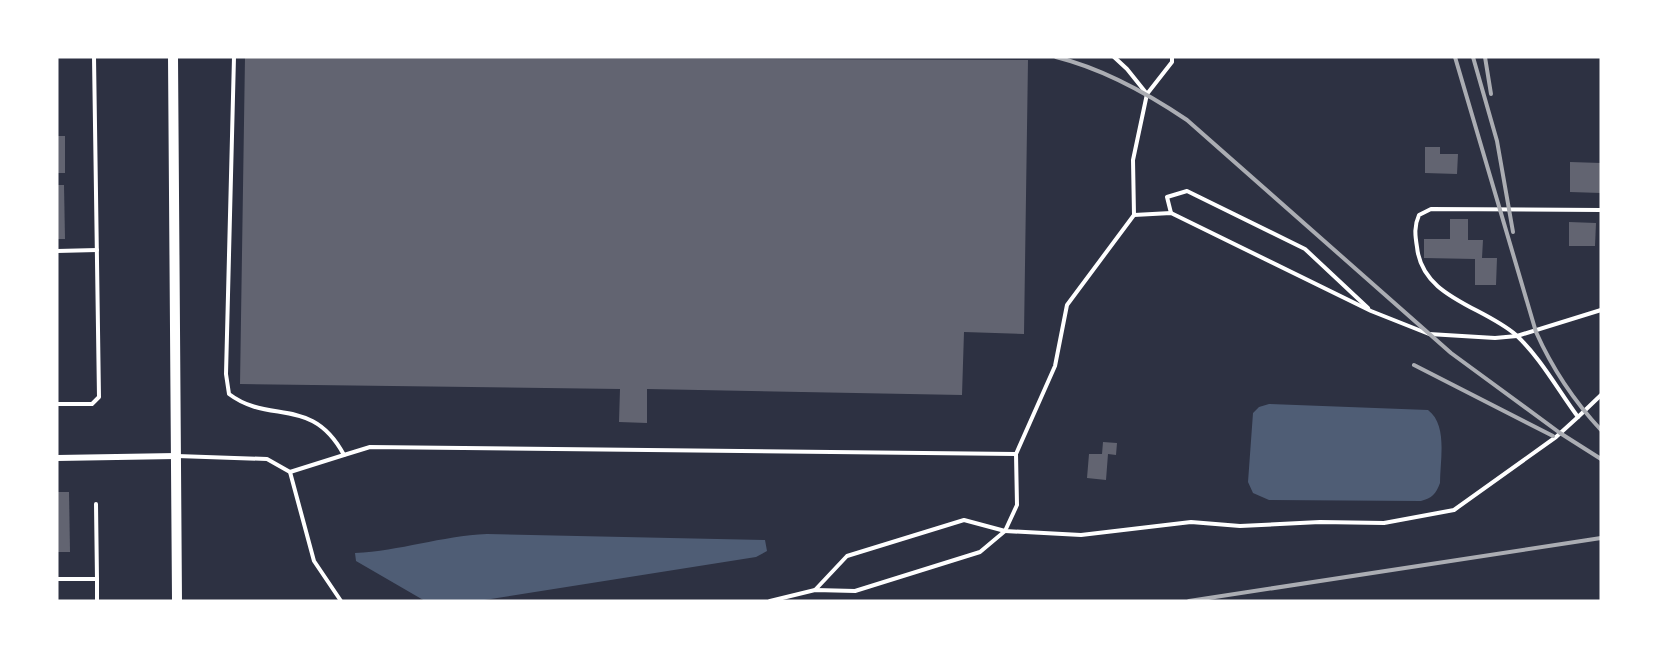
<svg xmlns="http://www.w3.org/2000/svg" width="1658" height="658" font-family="'Source Sans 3',sans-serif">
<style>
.water{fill:#4f5d75}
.building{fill:#626471}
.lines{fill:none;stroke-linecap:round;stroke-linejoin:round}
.service{stroke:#fff;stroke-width:4}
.minor{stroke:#fff;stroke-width:6}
.secondary{stroke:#fff;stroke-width:10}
.rail{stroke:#abadb3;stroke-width:4}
</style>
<rect width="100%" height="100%" fill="#2d3142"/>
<!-- water -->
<g class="water">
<path d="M1269,404L1428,410C1448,425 1440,460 1440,483C1436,494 1432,498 1421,501L1269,500L1253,493L1248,482L1253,413L1259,407Z"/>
<path d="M487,534L765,540L767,551L756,557L478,601H425L356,561L355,553C400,551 441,536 487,534Z"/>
</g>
<!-- building -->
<g class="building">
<polygon points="245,57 1028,60 1024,334 964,332 962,395 647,389 647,423 619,422 620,389 240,384"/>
<rect x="57" y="136" width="8" height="37"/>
<polygon points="1425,147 1440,147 1440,154 1458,154 1457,174 1425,173"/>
<polygon points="1570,162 1601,163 1601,193 1570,192"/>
<polygon points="57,185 64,185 65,239 57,239"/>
<polygon points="1450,219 1468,219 1468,240 1483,240 1482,258 1497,258 1496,285 1475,285 1475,259 1424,258 1424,239 1450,239"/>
<polygon points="1569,222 1596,223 1595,246 1569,246"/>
<polygon points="1103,442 1117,443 1116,455 1108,454 1106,480 1087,478 1089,454 1102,454"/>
<polygon points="57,492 69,492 70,552 57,552"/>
</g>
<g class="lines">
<!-- service -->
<g class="service">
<path d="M234,57L226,374L229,394C270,425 312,395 344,455L370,447L1016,454"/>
<polyline points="1114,57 1127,69 1147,94"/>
<polyline points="1171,213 1167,197 1187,191 1305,249 1368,308"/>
<polyline points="1134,215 1171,213 1371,311 1429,334 1495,338 1517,336 1601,310"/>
<polyline points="57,251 97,250"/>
<polyline points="57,404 92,404 99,397 94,57"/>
<polyline points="1578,417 1601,395"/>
<polyline points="177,456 267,459 290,472 314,561 341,601"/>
<polyline points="290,472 344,455"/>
<polyline points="57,579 97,579 96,504"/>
<polyline points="97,579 97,601"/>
<path d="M815,590L847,556L964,520L1005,531L1081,535L1191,522L1240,526L1320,522L1384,523L1454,510L1556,437L1578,417C1558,390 1540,357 1516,335C1483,306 1422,298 1417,247C1415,235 1414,226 1419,215L1431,209L1601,210"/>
<polyline points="770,601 815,590 855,591 980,552 1005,531 1017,505 1016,454 1055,366 1067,305 1134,215 1133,160 1147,94 1172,62 1172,57"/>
</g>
<!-- minor -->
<polyline class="minor" points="57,458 176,456"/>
<!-- secondary -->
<polyline class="secondary" points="173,57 177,601"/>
<!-- rail -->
<g class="rail">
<path d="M1056,57C1104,69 1147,93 1187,120L1451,353L1560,433L1601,459"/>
<path d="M1455,57L1536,332C1552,368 1574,401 1601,430"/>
<polyline points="1473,57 1497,141 1513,232"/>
<polyline points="1485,57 1491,94"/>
<polyline points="1414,365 1553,436"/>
<polyline points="1189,601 1601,538"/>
</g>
</g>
<!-- border -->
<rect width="1658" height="658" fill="none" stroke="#ffffff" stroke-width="117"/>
</svg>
